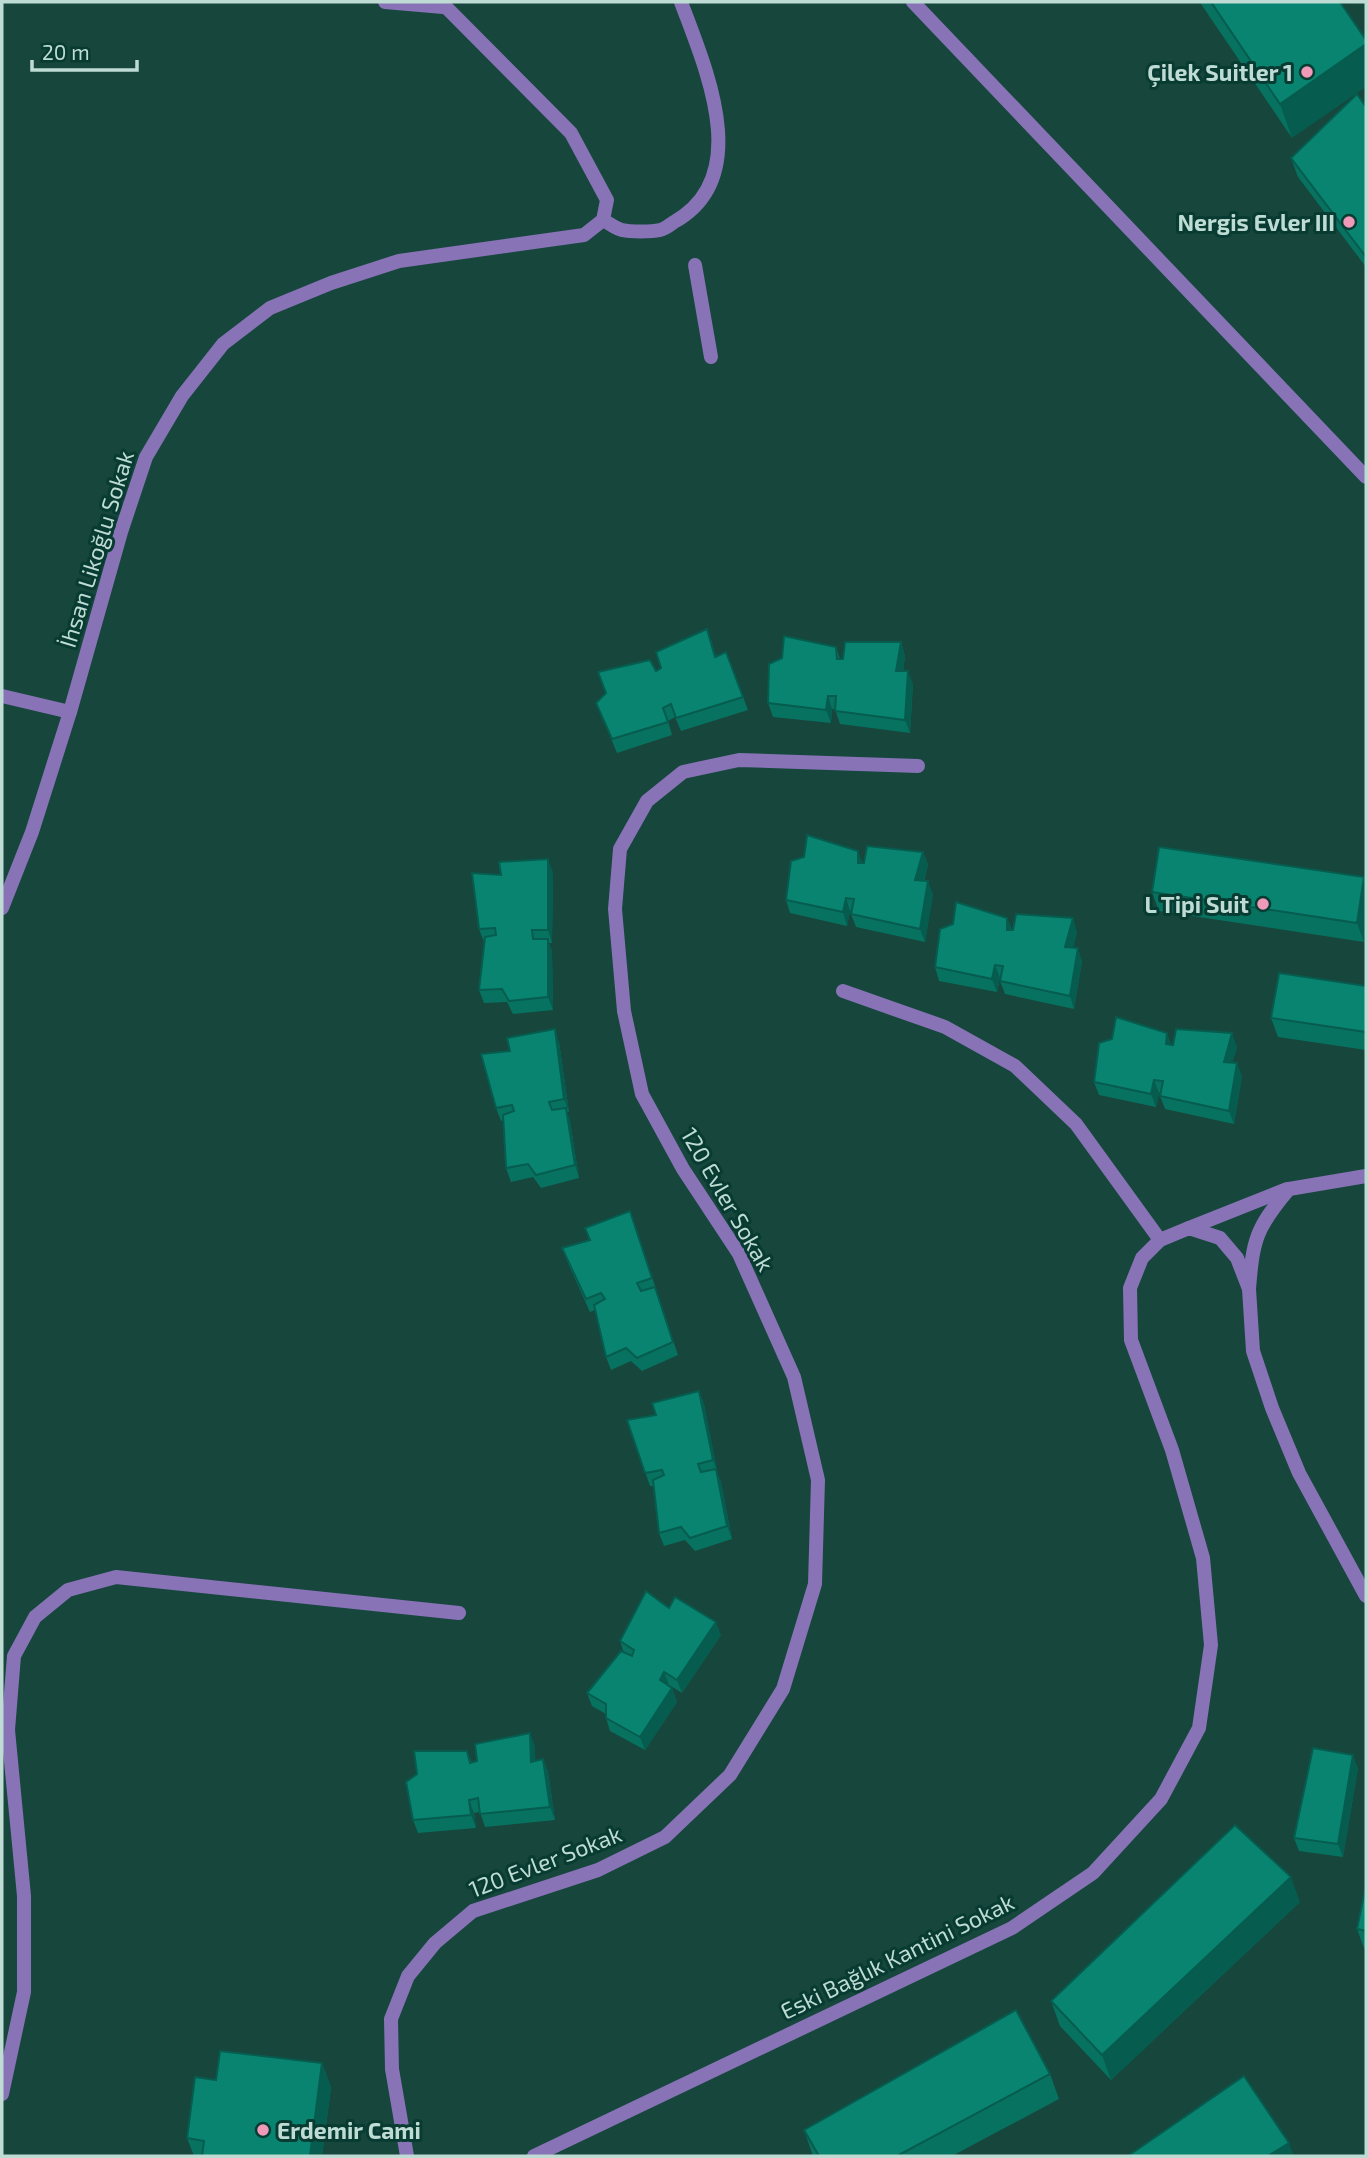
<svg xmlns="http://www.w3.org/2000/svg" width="1368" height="2158" font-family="'Exo 2',sans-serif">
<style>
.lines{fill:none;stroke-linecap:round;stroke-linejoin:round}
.pedestrian{stroke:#8773b6;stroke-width:14}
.minor{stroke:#8773b6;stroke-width:14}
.tertiary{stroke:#8773b6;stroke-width:14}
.wall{fill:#087260}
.shaded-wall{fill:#065c4e}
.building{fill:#098470;stroke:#065c4e;stroke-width:2}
.poi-dot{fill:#ef9ab9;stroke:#083b32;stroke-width:2.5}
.labels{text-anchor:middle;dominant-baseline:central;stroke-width:6;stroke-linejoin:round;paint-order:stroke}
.poi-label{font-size:23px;font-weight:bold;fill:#bedcd4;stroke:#083b32;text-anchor:end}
.street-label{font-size:23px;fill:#bedcd4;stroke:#083b32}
</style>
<rect width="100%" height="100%" fill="#16463c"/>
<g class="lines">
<!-- pedestrian -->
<polyline class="pedestrian" points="695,265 711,357"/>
<!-- minor -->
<g class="minor">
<polyline points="385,2 443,7"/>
<polyline points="2,696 70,712"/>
<polyline points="843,991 945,1027 1015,1066 1076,1124 1160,1240"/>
<polyline points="1189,1228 1287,1189"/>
<path d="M1249,1289C1253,1239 1256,1228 1289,1189L1366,1176"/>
<polyline points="2,2094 24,1992 24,1896 8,1730 14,1656 35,1617 68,1590 116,1577 459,1613"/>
<polyline points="407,2156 392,2069 391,2019 408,1976 435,1943 473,1911 598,1870 665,1837 730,1775 783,1689 815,1584 818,1480 794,1377 739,1254 683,1169 642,1094 624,1011 615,909 620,849 647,801 683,772 739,760 918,766"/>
</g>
<!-- tertiary -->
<g class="tertiary">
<polyline points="913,2 1366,477"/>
<path d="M603,220C609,223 616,229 622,230C631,232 651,232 660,230C665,229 670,225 674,222C755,177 705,67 681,2"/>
<polyline points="2,908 32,832 70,712 121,532 146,457 182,396 223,344 270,308 331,283 399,261 584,235 603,220 607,200 571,133 441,2"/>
<polyline points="534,2156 1012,1928 1093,1873 1161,1799 1199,1728 1211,1645 1203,1558 1172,1450 1131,1340 1130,1288 1142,1258 1160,1240 1189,1228 1220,1238 1237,1258 1249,1289 1253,1351 1272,1408 1299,1473 1366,1596"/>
</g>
</g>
<!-- wall -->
<g class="wall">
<polygon points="1201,2 1340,2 1292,138 1201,4"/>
<polygon points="1366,107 1366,267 1298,177 1291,158"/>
<polygon points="707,629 716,656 726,652 748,710 681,731 675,717 668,721 672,735 617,753 596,703 661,668"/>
<polygon points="901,642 905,656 903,671 913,684 910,733 840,724 835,709 832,709 831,723 773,717 768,703 836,647 840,659"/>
<polygon points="858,851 862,863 923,852 928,865 924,881 933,894 925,942 856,927 851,914 852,911 850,911 847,926 790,913 786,900"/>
<polygon points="553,872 552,943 549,943 552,952 553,1010 513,1014 507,1002 484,1003 479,990 484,942 479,929 501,875"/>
<polygon points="1364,877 1364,942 1159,911 1152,892"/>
<polygon points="1007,918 1012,930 1077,932 1073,948 1082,961 1074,1009 1005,994 1000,981 1001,978 1000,978 997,992 939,981 935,967"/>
<polygon points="1366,986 1366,1050 1278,1037 1271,1018"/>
<polygon points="1167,1033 1171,1045 1237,1047 1232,1063 1242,1076 1234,1124 1165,1109 1160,1096 1160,1093 1159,1093 1156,1107 1099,1095 1094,1082"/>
<polygon points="559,1042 569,1112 567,1112 570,1121 579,1178 541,1188 533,1177 511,1182 506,1168 503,1120 501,1121 496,1108 510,1051"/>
<polygon points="630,1211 678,1355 642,1371 631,1361 611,1370 606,1357 595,1310 590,1312 567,1261 562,1248 589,1240 585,1228"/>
<polygon points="699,1391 704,1404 717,1473 721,1482 732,1539 695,1551 685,1540 664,1546 659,1533 654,1486 650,1486 627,1420 656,1415"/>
<polygon points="669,1608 721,1635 682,1693 669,1685 672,1688 677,1702 645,1750 610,1731 606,1718 606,1714 592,1706 587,1693 624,1653 620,1641"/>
<polygon points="535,1746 535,1761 543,1759 548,1772 555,1820 485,1827 480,1812 474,1813 476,1828 418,1833 413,1820 417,1774 467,1751 472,1763"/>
<polygon points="1358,1768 1343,1857 1299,1851 1294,1838"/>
<polygon points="1366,1885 1366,1949 1364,1948 1357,1929"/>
<polygon points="1300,1902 1111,2080 1060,2026 1051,2001"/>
<polygon points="322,2063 331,2088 322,2156 194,2156 187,2138 216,2080"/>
<polygon points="1050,2074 1059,2099 952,2156 813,2156 804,2130"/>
</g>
<!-- shaded-wall -->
<g class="shaded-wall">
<polygon points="1366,44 1366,87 1292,138 1280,104"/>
<polygon points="707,629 712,642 719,670 715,657"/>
<polygon points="901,642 905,656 901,685 896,671"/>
<polygon points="908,671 913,684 910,733 905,720"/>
<polygon points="828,696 832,709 831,723 826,710"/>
<polygon points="858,851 863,864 858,863"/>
<polygon points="923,852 928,865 920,893 915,880"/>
<polygon points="548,859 553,872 552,943 548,930"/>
<polygon points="1364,877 1366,883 1366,927 1364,942 1357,923"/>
<polygon points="928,881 933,894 925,942 920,929"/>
<polygon points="846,898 850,911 847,926 843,912"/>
<polygon points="1007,918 1012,931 1007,930"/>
<polygon points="1073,918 1077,932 1070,960 1065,947"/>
<polygon points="548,939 552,952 553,1010 548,997"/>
<polygon points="1078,948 1082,961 1074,1009 1070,996"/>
<polygon points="995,965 1000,978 997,992 992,979"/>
<polygon points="555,1029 559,1042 569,1112 564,1099"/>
<polygon points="1167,1033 1171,1046 1166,1044"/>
<polygon points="1232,1033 1237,1047 1229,1075 1224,1062"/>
<polygon points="1237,1063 1242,1076 1234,1124 1229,1111"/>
<polygon points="1154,1080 1159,1093 1156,1107 1151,1094"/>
<polygon points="566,1108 570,1121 579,1178 575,1165"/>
<polygon points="699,1391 704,1404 718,1473 713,1460"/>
<polygon points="716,1469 721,1482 732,1539 727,1526"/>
<polygon points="716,1622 721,1635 682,1693 677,1680"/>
<polygon points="664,1672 669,1685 660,1680"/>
<polygon points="672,1688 677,1702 645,1750 640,1737"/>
<polygon points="530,1733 535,1746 536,1775 531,1762"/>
<polygon points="1353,1755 1358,1768 1343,1857 1338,1844"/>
<polygon points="543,1759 548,1772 555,1820 550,1807"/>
<polygon points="469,1800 474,1813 476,1828 471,1815"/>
<polygon points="1291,1877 1300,1902 1111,2080 1102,2055"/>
<polygon points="322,2063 331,2088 322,2156 310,2156"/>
<polygon points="1289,2143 1294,2156 1268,2156"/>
</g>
<!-- building -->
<g class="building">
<polygon points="1211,2 1340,2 1366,40 1366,44 1280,104"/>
<polygon points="1357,94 1366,107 1366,257 1291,158"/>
<polygon points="707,629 715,657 726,652 743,697 676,718 671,704 663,708 668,722 612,739 596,703 606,693 598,672 650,660 656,671 661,668 656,652"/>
<polygon points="784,636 836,647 837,659 843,659 845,642 901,642 896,671 908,671 905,720 835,711 836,696 828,696 826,710 768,703 769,664 782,658"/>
<polygon points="807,835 858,851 858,863 864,863 867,846 923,852 915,880 928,881 920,929 851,914 854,899 846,898 843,912 786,900 791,861 804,857"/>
<polygon points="1159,847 1364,877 1357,923 1152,892"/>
<polygon points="548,859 548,930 532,930 533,939 548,939 548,997 509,1001 502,989 479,990 485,937 496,935 495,928 479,929 472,873 501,875 499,862"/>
<polygon points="956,902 1007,918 1007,930 1013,930 1016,914 1073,918 1065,947 1078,948 1070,996 1000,981 1003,966 995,965 992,979 935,967 940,929 953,924"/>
<polygon points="1279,973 1366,986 1366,1032 1271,1018"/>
<polygon points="1116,1017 1167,1033 1166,1044 1173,1045 1176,1029 1232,1033 1224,1062 1237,1063 1229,1111 1160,1096 1163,1081 1154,1080 1151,1094 1094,1082 1099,1043 1112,1039"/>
<polygon points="555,1029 564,1099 549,1102 552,1110 566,1108 575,1165 536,1175 528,1164 506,1168 503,1115 514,1111 512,1105 496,1108 481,1054 510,1051 507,1038"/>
<polygon points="630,1211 652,1278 637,1283 641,1291 655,1287 673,1342 637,1358 626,1348 606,1357 594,1305 605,1299 601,1293 586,1299 562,1248 590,1240 585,1228"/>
<polygon points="699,1391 713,1460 698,1464 701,1472 716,1469 727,1526 690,1538 681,1527 659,1533 653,1480 664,1475 662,1470 645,1473 627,1420 656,1415 652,1403"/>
<polygon points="646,1591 669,1608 675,1597 716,1622 677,1680 664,1672 660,1680 672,1688 640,1737 606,1718 606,1704 587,1693 621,1651 632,1656 634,1650 620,1641"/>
<polygon points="530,1733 531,1762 543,1759 550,1807 480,1814 478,1798 469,1800 471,1815 413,1820 406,1782 417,1774 414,1751 467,1751 470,1763 477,1761 475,1744"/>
<polygon points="1313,1748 1353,1755 1338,1844 1294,1838"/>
<polygon points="1235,1825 1291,1877 1102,2055 1051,2001"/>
<polygon points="1366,1885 1366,1931 1357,1929"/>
<polygon points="1016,2010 1050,2074 897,2156 819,2156 804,2130"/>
<polygon points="220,2051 322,2063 310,2156 202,2156 204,2141 187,2138 195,2077 216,2080"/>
<polygon points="1244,2076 1289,2143 1268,2156 1128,2156"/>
</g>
<!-- markers -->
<g class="poi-dot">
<circle cx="1307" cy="72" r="7"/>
<circle cx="1349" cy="222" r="7"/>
<circle cx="1263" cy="904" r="7"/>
<circle cx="263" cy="2130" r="7"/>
</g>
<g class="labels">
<!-- poi labels -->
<g class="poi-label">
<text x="1293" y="72">Çilek Suitler 1</text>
<text x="1335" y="222">Nergis Evler III</text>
<text x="1249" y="904">L Tipi Suit</text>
<text x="277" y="2130" text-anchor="start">Erdemir Cami</text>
</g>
<!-- street labels -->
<g class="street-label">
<text transform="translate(96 549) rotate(-73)">İhsan Likoğlu Sokak</text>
<text transform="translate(728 1199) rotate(60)">120 Evler Sokak</text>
<text transform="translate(545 1861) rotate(-21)">120 Evler Sokak</text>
<text transform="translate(897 1956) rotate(-26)">Eski Bağlık Kantini Sokak</text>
</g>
</g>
<!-- border -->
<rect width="1368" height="2158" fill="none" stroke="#bedcd4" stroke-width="7"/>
<!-- scale -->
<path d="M32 60v10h105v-10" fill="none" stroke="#bedcd4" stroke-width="3.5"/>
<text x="42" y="60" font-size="21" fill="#bedcd4" stroke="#083b32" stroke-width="5" paint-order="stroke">20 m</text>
</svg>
